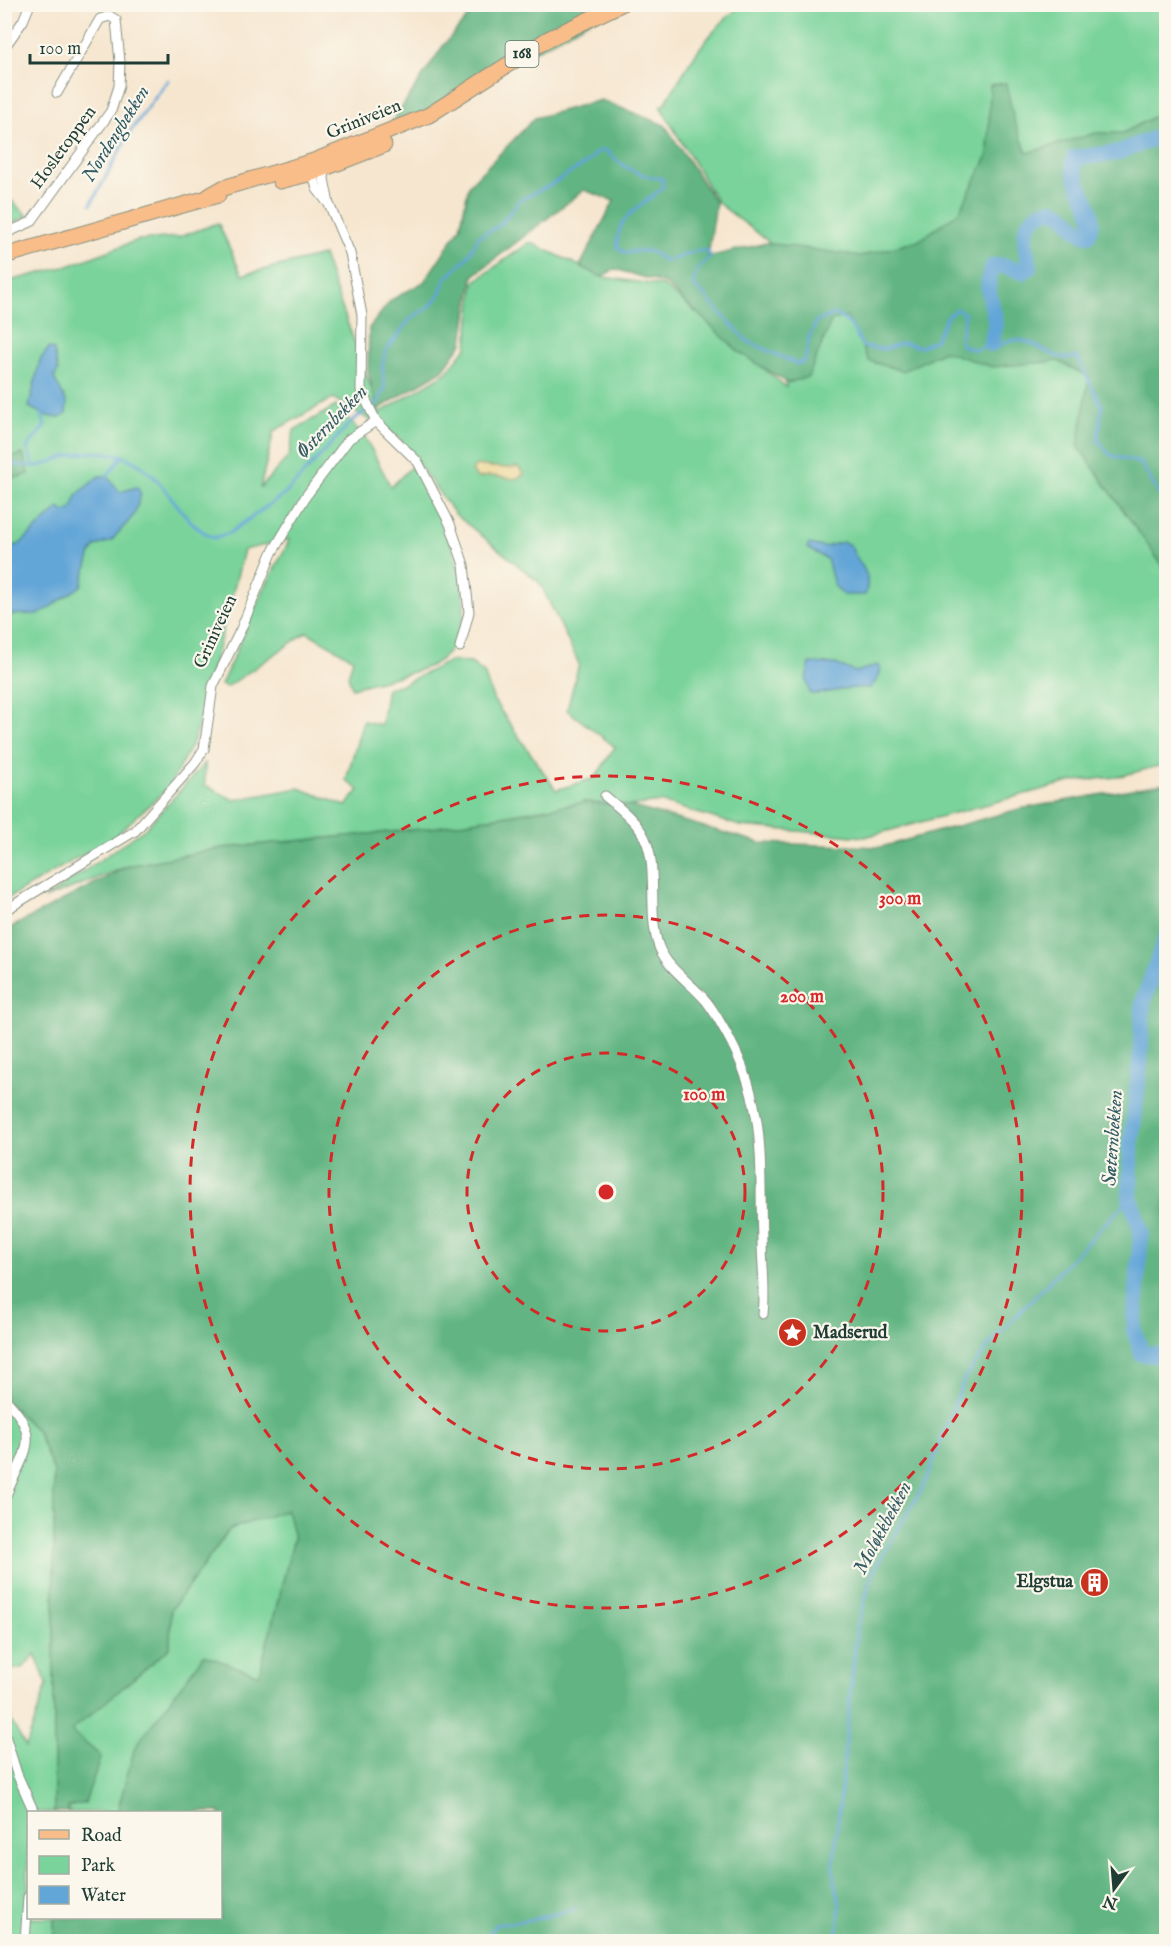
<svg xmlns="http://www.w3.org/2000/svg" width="1171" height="1946" font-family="'IM FELL English',serif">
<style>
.green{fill:#79d39a;stroke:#4c8867;stroke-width:1.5;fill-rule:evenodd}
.forest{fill:#62b582;stroke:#40795b;stroke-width:1.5}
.sand{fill:#eeda9e;stroke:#868c69;stroke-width:1.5}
.water{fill:#62a5d7;stroke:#407186;stroke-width:1.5}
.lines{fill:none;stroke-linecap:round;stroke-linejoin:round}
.stream{stroke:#62a5d7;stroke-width:3}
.river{stroke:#62a5d7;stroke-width:16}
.minor-casing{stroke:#8a9282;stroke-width:11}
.primary-casing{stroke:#8a9282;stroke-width:17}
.minor{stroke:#fff;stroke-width:9}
.primary{stroke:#f8bd89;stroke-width:15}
.ring{fill:none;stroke:#d62828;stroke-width:3;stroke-dasharray:10 8}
.labels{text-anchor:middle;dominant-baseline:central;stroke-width:4.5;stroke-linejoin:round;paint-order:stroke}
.shield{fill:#fbf7ec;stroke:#61756b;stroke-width:1.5}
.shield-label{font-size:16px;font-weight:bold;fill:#1f3d34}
.street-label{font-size:18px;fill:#1f3d34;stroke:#fbf7ec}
.poi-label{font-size:18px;font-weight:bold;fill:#1f3d34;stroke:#fbf7ec;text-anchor:start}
.water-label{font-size:20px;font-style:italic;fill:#335c65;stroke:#fbf7ec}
.centre{fill:#d62828;stroke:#fbf7ec;stroke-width:3}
.ring-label{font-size:18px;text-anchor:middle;font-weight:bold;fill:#d62828;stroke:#fbf7ec;stroke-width:4.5;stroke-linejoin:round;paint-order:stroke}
</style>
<rect width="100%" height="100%" fill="#fbf7ec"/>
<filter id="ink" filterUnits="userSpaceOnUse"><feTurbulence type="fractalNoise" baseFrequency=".0167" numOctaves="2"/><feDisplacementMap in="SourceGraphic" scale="12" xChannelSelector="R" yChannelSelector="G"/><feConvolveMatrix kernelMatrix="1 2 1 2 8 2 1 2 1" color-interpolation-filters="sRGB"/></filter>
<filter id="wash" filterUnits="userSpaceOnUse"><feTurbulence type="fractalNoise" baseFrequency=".008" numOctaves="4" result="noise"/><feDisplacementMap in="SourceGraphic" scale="24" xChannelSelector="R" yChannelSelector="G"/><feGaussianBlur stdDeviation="1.35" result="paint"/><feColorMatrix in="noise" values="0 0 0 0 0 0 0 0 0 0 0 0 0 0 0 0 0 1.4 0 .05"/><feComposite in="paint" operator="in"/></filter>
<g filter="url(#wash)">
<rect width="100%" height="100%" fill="#f6e6cf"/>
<!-- green -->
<g class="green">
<path d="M744,4L1166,5V764L1117,777L1074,781L865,837L740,826L661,802L630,806L585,802L432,828L222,848L128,866L44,899L146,828L205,763V785L234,800L299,788L346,806L359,790L346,780L363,721L381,725L387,688L403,684L450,661L471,663L484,673L494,701L556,790L595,778L615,747L567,710L579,664L540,583L455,514L398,437L333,398L274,431L260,488L289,456L294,430L336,406L365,437L391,487L412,466C441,512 501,627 432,665C415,674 372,682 352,688L348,676L353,659L307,632L227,687L221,685L261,595L290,539L244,550L194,740L169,787L115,836L5,900V480L29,474L23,454L5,459V282L68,266L138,240L179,237L218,223L242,275L323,255L380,413L446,373L467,347L474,282L530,242L603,277L664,286L786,387L768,241L718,203L660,106L665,104C686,67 708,29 744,4Z"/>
<polygon points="4,194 28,216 5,227 4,227"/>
<path d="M4,1406L11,1414L16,1409L37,1431L54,1472V1812H28V1918H54V1941H5ZM35,1654L47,1684L26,1747L11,1721L5,1670L23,1668Z"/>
<polygon points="287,1509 294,1538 259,1675 135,1747 119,1812 68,1812 67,1807 85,1803 70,1731 170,1648 171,1610 230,1529"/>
</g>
<!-- forest -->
<g class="forest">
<polygon points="478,5 617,5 398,129 390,125 443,46"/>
<polygon points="1006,83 1014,120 1027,153 1096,133 1123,133 1153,117 1166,117 1166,571 1078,446 1089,377 1058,361 992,367 944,351 903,371 869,361 847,317 832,320 808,377 788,383 740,353 666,284 615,269 601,277 580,266 614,201 584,190 473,276 463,342 443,370 377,410 368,370 369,328 391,300 424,282 460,228 469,185 535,118 601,100 665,125 716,203 708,257 766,243 861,256 918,241 959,212 988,155 990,85"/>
<polygon points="23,454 29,474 5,480 5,459"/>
<polygon points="1166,783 1166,1941 54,1941 54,1918 220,1918 220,1812 119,1812 118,1809 135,1747 204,1655 259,1675 294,1538 287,1510 230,1529 171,1610 170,1648 71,1731 101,1756 85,1803 68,1807 68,1812 54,1812 54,1472 37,1431 5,1400 4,931 128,866 222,848 432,828 585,802 630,806 761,843 881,847 1019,809"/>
</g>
<!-- sand -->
<path class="sand" d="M476,465C491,467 503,469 518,467L524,474C514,484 500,475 488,476C484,477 481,478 477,478L472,471Z"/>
<!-- water -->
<g class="water">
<polygon points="49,348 54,350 58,371 54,378 67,403 66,414 60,418 47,416 29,407 40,360"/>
<polygon points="99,476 107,476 120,492 137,487 141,494 134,515 111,541 96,546 91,553 81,586 40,614 5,615 5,549 20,544 59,508 65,512 71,510 78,494"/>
<path d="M843,542L850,545C859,567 873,570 865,595H843L834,585L827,559L807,548L809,544L824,547Z"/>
<path d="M810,663L835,664L856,672L877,665L880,668L877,680L870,688C851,685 830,694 810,694L806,678Z"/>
</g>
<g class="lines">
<!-- stream -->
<g class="stream">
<polyline points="91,204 130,132 168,80"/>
<path d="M4,465C17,463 28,467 36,466C48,465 60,457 72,455C109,447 138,456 162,486C179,506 190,527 214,538L229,533L286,493L352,421L378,402L385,387L382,369L385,352L411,318L429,307L439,296L445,279L467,258L479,236L499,226L520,200L547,187L588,162L598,151H607C623,168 639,176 663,179V187C644,206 613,216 618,248L626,253C644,249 651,249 665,261C681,259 692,248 708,251L710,257L698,268L693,284L747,341L797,364L805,361L809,337L817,321L835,314L850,324L863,347L885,349L903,343L920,347L935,340L948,315L957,309L965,314L960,341L963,346L976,350L991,344L995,349C1001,346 1006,340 1012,340C1038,338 1049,363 1077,357L1102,406L1098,440L1110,455L1141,463L1166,507"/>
<polyline points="33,466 27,447 45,426 42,414"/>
<polyline points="107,476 123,455"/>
<polyline points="488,1942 489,1934 495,1925 535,1919 575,1909"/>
<polyline points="837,1942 840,1904 833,1871 857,1628 873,1572 924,1485 965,1377 994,1339 1130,1198"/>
</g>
<!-- river -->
<g class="river">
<path d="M991,344C993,337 996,327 995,320C992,300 983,285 993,266H1005L1023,272L1030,267C1025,246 1018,225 1041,213C1046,210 1053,209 1059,212C1070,218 1076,233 1088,235C1103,207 1070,189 1074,158L1116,153L1166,134"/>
<polyline points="1166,937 1143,1002 1140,1064 1131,1145 1130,1198 1141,1231 1134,1330 1142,1354 1166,1355"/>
</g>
</g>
</g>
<g filter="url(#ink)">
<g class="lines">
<defs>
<g id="minor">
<polyline points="4,48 23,21 30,4"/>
<polyline points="325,168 324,179 329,204 350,253 362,315 361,390 376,421 418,462 450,524 464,565 469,612 460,647"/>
<polyline points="312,170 317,189 327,202"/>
<polyline points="4,234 31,222 111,111 119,86 120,62 116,20 110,16 100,19 57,93"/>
<path d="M605,796C618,807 632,817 641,831C661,861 646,913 659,947C669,971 691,982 707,1002C713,1010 719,1020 724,1029C768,1105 759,1158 762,1241C762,1266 766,1289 763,1314"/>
<polyline points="4,911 135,831 195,763 204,749 213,686 241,629 272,553 306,496 349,439 376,421"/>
<path d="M4,1398C47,1440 20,1455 4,1501"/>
<polyline points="4,1732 17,1774 34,1812"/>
<polyline points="25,1942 28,1897"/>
</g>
<g id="primary">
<polyline points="280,181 312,173 384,145"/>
<polyline points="209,196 223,188 314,161 429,115 548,39 621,4"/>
<polyline points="4,256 218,195"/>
</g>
</defs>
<!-- minor casing -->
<use href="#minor" class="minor-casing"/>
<!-- primary casing -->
<use href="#primary" class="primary-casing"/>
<!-- minor -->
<use href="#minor" class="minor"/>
<!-- primary -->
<use href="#primary" class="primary"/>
</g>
</g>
<!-- distance rings -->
<g class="ring">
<circle cx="606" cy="1192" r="139"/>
<circle cx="606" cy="1192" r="277"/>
<circle cx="606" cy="1192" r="416"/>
</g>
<!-- icons -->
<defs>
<symbol id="sight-disc" viewBox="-11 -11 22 22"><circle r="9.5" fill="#c8321e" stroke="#fbf7ec"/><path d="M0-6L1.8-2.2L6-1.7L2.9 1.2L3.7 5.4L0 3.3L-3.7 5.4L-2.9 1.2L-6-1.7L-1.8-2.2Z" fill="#fff"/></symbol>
<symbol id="building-disc" viewBox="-11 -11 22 22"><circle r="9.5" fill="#c8321e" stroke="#fbf7ec"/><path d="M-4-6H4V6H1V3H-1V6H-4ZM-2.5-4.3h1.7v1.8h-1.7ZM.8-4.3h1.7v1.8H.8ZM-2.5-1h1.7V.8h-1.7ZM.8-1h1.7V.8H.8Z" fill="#fff"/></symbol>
</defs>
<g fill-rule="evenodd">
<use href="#sight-disc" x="776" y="1316" width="33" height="33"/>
<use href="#building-disc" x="1078" y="1566" width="33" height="33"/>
</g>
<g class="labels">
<!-- shield labels -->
<rect class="shield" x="505.5" y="41" width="33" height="26" rx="4.5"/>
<g class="shield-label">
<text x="522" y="54">168</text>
</g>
<!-- street labels -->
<g class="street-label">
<text transform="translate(364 120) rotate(-22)">Griniveien</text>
<text transform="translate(64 148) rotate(-54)">Hosletoppen</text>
<text transform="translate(216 632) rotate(-65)">Griniveien</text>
</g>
<!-- poi labels -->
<g class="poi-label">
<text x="813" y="1333">Madserud</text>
<text x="1073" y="1582" text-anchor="end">Elgstua</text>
</g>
<!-- water labels -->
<g class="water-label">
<text transform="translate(116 134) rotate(-58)">Nordengbekken</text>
<text transform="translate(332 422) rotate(-46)">Østernbekken</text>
<text transform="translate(1113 1138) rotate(-86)">Sæternbekken</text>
<text transform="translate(883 1528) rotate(-62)">Moløkkbekken</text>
</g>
</g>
<circle cx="606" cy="1192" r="9" class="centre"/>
<g class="ring-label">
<text x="900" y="904">300 m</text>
<text x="802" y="1002">200 m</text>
<text x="704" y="1100">100 m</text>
</g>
<!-- margin -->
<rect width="1171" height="1946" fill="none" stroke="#fbf7ec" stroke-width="24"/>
<!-- legend -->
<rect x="27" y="1811" width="195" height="108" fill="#fbf7ec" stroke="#a3ada2" stroke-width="1.5"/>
<rect x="39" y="1830" width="30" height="9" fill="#f8bd89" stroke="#a3ada2" stroke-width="1.5"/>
<text x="81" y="1841" font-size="18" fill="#1f3d34">Road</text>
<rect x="39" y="1856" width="30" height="18" fill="#79d39a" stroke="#a3ada2" stroke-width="1.5"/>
<text x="81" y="1871" font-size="18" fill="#1f3d34">Park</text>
<rect x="39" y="1886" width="30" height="18" fill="#62a5d7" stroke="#a3ada2" stroke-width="1.5"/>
<text x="81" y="1901" font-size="18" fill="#1f3d34">Water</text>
<!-- north arrow -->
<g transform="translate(1114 1889) rotate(196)" stroke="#fbf7ec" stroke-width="4.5" paint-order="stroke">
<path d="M0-4.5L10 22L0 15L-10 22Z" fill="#1f3d34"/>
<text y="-9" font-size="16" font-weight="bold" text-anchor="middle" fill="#1f3d34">N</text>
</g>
<!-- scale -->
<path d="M30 54v9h138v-9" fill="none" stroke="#1f3d34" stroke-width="3"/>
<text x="39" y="54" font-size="18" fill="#1f3d34" stroke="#fbf7ec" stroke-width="4.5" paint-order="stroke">100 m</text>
</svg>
